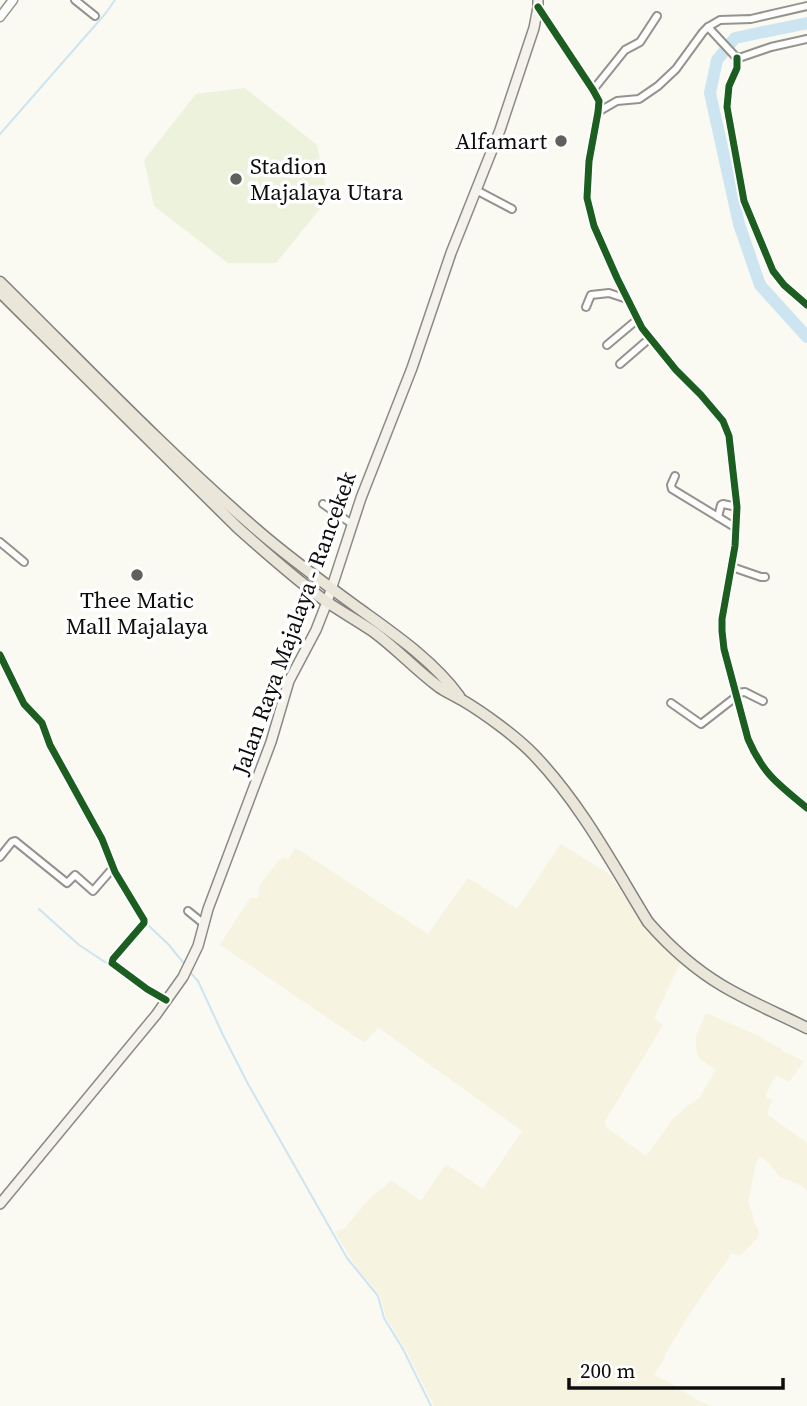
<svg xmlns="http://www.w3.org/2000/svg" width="807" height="1406" font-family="'Source Serif 4',serif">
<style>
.farmland{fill:#f6f3e0}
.pitch{fill:#edf2dd}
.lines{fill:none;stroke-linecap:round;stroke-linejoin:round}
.stream{stroke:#cce5f1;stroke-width:2}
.river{stroke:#cce5f1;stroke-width:12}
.minor-casing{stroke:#949390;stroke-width:10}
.tertiary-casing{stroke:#949390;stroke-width:11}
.secondary-casing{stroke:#8a8a87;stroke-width:12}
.primary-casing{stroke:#81817d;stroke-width:13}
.minor{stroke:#fefefd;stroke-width:6}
.tertiary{stroke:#fefefd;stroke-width:8}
.secondary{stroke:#f4f2ea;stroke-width:9}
.primary{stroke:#ebe6da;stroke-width:10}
.cycleway-casing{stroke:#fff;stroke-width:11}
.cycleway{stroke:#1b5e20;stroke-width:7}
.poi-dot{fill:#60605d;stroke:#fff;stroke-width:2.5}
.labels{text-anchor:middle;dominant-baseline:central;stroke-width:7;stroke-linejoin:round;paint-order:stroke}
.poi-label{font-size:23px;fill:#0d0d0d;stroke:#fff;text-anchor:end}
.street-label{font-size:23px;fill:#0d0d0d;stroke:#fff}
</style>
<rect width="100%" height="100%" fill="#faf9f2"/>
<!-- farmland -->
<polygon class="farmland" points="561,844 609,874 652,936 681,962 654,1018 663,1025 605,1121 606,1127 646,1156 673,1119 689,1105 699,1098 716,1070 700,1059 696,1049 696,1036 706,1013 764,1038 764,1040 781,1048 782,1051 804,1061 789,1082 776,1075 765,1096 772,1101 767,1114 807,1143 807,1191 802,1186 780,1177 768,1162 760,1157 756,1162 748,1203 752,1212 754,1222 759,1231 758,1237 740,1256 732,1253 694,1307 665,1354 664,1359 654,1375 670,1383 699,1401 711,1406 434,1406 405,1348 386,1317 380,1295 356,1267 335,1232 345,1228 372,1196 386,1186 391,1180 421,1201 446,1164 483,1189 522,1131 379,1028 373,1033 365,1043 220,945 250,898 258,898 260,885 279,860 283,858 287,860 296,848 428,934 468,878 517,909"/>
<!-- pitch -->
<polygon class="pitch" points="245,88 317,145 328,199 276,263 228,263 154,206 144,160 196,94"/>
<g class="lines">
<!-- stream -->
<g class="stream">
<polyline points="0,134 105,14 115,0"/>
<polyline points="0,663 20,702"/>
<polyline points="37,722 44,736"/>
<polyline points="92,828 100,841"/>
<polyline points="39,909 79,945 108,964 110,960"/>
<polyline points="147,924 169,945 186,966"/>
<polyline points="189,971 198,981 223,1035 248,1084 347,1258 378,1296 384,1318 403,1349 431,1406"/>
</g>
<!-- river -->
<polyline class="river" points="807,23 735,38 717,60 710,93 739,224 760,285 807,337"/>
<defs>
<g id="minor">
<polyline points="75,0 95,16"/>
<polyline points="807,6 751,19 720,20 708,27 735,56 739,58 771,47 807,39"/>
<path d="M538,7L593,90L599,101L598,112L589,161L587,198L594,226L617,278L642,328L676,370L701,395L723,421L729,436L737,507L735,546L722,619V631L724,649L748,739C763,774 778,784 807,808"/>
<polyline points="737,58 737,68 729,86 727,107 744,201 773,271 784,285 807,305"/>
<polyline points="593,90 625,50 640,42 657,16"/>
<polyline points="598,112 617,101 639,99 658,86 676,69 703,32 708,27"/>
<polyline points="476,190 512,209"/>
<polyline points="586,307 591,295 609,293 627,299"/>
<polyline points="607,345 638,319"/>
<polyline points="620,364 650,338"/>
<polyline points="675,476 671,485 672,489 718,517"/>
<polyline points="323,504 352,524"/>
<polyline points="736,528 718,517 721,505 723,504 737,507"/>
<polyline points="0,542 24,562"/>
<polyline points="732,567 761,577 765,577"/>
<polyline points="0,655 24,704 42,723 50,745 102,839 115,872 144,920 144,923 113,959 112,963 147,989 166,1000"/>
<polyline points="736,693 745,692 763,701"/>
<polyline points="671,703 701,724 737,696"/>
<polyline points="0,857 12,842 15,841 67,883 75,875 93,891 113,868"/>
<polyline points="188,911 204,924"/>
</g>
<polyline id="tertiary" points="0,17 13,0"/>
<polyline id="secondary" points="0,1204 156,1015 183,977 198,946 208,909 271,742 289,681 316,630 327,602 361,498 412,368 451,253 500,130 534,28 538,7 538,0"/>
<g id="primary">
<path d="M0,282C85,366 167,452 257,530C288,557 321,581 354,605C391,632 432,659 459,696"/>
<path d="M0,292L238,528C266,553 294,578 324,600C340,611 358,621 374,632C397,649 416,670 439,687C446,692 454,695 462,700C484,713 517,737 534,755C581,804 613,865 648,922C669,946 696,970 723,986C750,1002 779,1014 807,1028"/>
</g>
</defs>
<!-- minor casing -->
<use href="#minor" class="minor-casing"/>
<!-- tertiary casing -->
<use href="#tertiary" class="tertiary-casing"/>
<!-- secondary casing -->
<use href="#secondary" class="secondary-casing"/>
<!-- primary casing -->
<use href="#primary" class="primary-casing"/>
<!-- minor -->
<use href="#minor" class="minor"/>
<!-- tertiary -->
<use href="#tertiary" class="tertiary"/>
<!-- secondary -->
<use href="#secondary" class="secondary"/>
<!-- primary -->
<use href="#primary" class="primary"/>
<defs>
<g id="cycleway">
<path d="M538,7L593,90L599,101L598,112L589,161L587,198L594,226L617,278L642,328L676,370L701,395L723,421L729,436L737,507L735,546L722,619V631L724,649L748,739C763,774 778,784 807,808"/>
<polyline points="737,58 737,68 729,86 727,107 744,201 773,271 784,285 807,305"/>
<polyline points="0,655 24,704 42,723 50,745 102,839 115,872 144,920 144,923 113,959 112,963 147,989 166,1000"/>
</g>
</defs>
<!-- cycleway casing -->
<use href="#cycleway" class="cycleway-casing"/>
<!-- cycleway -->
<use href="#cycleway" class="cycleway"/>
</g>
<!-- markers -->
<g class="poi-dot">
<circle cx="561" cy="141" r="7"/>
<circle cx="236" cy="179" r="7"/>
<circle cx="137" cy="575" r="7"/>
</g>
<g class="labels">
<!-- poi labels -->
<g class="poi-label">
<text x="547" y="141">Alfamart</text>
<text x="250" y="166" text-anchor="start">Stadion<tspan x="250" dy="26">Majalaya Utara</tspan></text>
<text x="137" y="600" text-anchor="middle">Thee Matic<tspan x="137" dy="26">Mall Majalaya</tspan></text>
</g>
<!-- street labels -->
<g class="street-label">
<text transform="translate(294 623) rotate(-70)">Jalan Raya Majalaya - Rancekek</text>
</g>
</g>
<!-- scale -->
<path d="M569 1378v10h214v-10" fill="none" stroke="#0d0d0d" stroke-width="3.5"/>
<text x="580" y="1378" font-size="21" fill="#0d0d0d" stroke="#ffffff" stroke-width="5" paint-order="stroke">200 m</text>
</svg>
